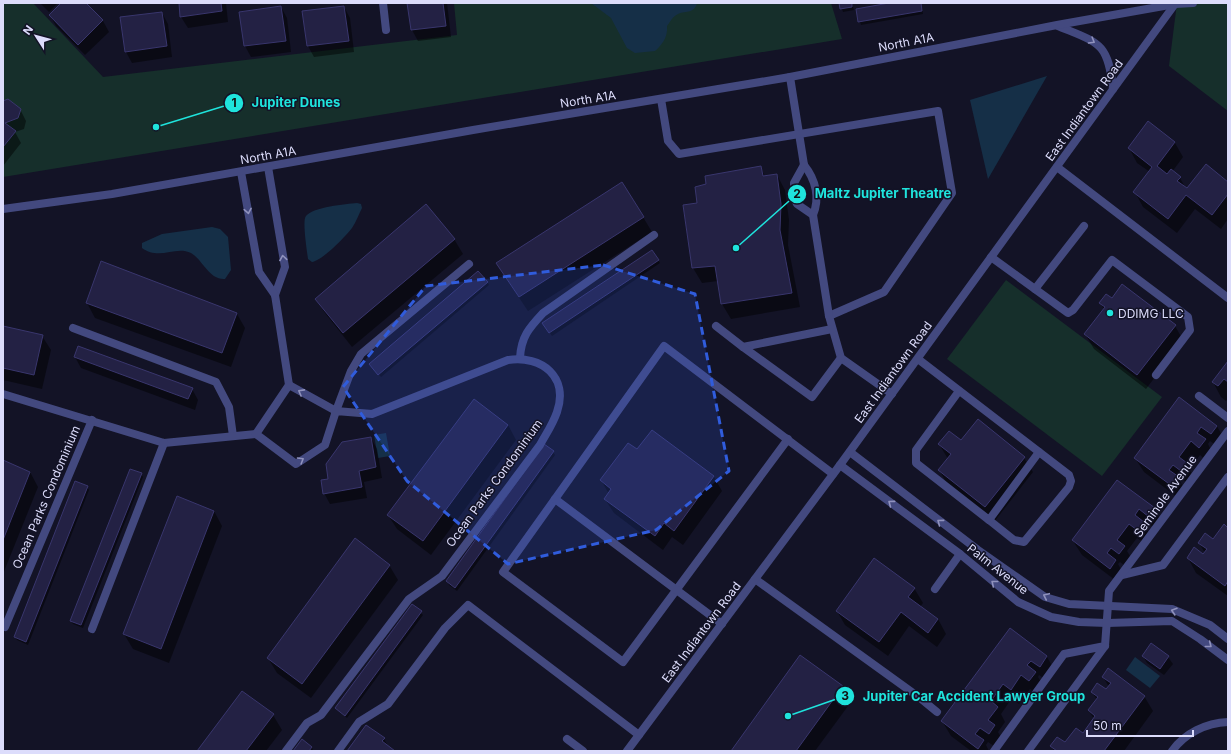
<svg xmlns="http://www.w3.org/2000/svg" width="1231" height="754" font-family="Inter,sans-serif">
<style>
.green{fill:#162f2b}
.water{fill:#152f47}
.shadow{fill:#0007}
.building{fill:#232144;stroke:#39366d}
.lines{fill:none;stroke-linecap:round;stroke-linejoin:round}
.service{stroke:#43497f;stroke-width:8}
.minor{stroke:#43497f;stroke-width:8}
.tertiary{stroke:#43497f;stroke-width:8}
.oneway{stroke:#9092bd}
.marked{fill:#305cdc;fill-opacity:0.2;stroke:#305cdc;stroke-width:3;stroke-dasharray:8 5;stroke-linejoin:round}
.poi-dot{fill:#1fe3dc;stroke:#131326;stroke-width:1.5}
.labels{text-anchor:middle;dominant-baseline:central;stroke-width:3;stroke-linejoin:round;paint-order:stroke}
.street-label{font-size:12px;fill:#dcdcfb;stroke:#131326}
.poi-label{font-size:12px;fill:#dcdcfb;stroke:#131326;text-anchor:start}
.leader{fill:none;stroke:#1fe3dc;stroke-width:1.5}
.callout-dot{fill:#1fe3dc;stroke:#131326;stroke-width:1.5}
.mark-label{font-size:12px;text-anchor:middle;font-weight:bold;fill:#111}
.callout-label{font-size:13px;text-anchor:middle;font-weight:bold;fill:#1fe3dc;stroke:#131326;stroke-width:3;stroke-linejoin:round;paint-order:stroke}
</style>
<rect width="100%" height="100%" fill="#131326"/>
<!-- green -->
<g class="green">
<polygon points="3,3 33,3 103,77 457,35 454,3 831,3 842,39 3,177"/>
<polygon points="1177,3 1228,3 1228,111 1169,66"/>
<polygon points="1006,280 1162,397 1102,476 947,359"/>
</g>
<!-- water -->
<g class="water">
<path d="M591,3H697C694,14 687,10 678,14C673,16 670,22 667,26C668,37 662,45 655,51L635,53L627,48L611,18Z"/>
<polygon points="1047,76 988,179 970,100"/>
<path d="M357,203L361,204L362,208C359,214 356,222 352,228C345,237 323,260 312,262L308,259C307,251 302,220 306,216C313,207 346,204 357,203Z"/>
<path d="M212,227L220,229L228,237L231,270L225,279C209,280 203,260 191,253C175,245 160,261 142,248V243L162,234Z"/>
<polygon points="386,433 390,456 378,458 374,435"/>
<polygon points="1135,657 1160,676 1150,688 1126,670"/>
</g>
<!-- shadow -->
<g class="shadow">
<polygon points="40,3 58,3 49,12"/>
<polygon points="62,3 85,3 103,21 109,32 85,55 56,26 50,15"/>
<polygon points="180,3 226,3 228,22 188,28 181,17"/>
<polygon points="408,3 447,3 451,37 418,41 412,30"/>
<polygon points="840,3 852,3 854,10 843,12"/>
<polygon points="894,3 921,3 923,14 861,25 857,10"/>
<polygon points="281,7 287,18 291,52 251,57 245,46 240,13"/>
<polygon points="344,7 350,18 354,52 314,57 308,46"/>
<polygon points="162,13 168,24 172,57 132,63 126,52"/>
<polygon points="3,102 20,109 26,121 24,129 15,132 21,143 3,166"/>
<polygon points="1148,122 1175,143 1183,157 1172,172 1180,178 1186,189 1228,183 1228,219 1221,229 1195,209 1177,233 1143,207 1135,192 1150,172 1137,163 1129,148"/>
<polygon points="760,167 765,176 777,175 785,190 789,220 788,245 800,307 731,319 722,304 718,281 702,283 693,268 684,206 698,204"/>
<polygon points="643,217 652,232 528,311 506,278"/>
<polygon points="454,239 463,254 352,347 325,313 316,299"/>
<polygon points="652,251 660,263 552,336 544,324"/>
<polygon points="487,282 489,285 381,377 373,367"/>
<polygon points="1112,300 1175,326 1183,340 1146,389 1094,349 1085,334 1104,310 1101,303"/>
<polygon points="87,303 237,314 245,328 231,367 95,318"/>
<polygon points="3,327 42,336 51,350 42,389 3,380"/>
<polygon points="75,357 192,389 198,400 195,410 81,368"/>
<polygon points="1228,362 1228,399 1226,401 1221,397 1213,382"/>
<polygon points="1179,398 1217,426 1225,441 1220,448 1210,441 1208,444 1213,454 1208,462 1200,455 1189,469 1195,479 1190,485 1182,479 1180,481 1186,492 1181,500 1144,472 1135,458"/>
<polygon points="508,425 516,440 431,555 397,529 388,515"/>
<polygon points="652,431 714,477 722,491 683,545 672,537 663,550 614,513 605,499 609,494 601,480 637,451"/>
<polygon points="371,438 377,449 382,478 364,482 367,498 330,504 324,493 330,480"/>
<polygon points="961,442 1024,458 1033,472 994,522 948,485 939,470 948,459 939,444"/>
<polygon points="553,452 555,455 457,591 449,585 447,581"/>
<polygon points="3,461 30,472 38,487 3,574"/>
<polygon points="141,474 143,477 83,628 73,624 71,621"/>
<polygon points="1117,481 1154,509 1163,524 1158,531 1148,523 1145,527 1151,537 1146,544 1137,538 1127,551 1133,561 1128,568 1120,562 1118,564 1124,575 1119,583 1082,555 1073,541"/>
<polygon points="87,487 89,490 28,645 17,640 15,637"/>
<polygon points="214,511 222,526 169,663 133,649 124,634"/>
<polygon points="1228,529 1228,596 1196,573 1188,558 1203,555 1205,553 1199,543 1213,540"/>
<polygon points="389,565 398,580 311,698 277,673 268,658"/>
<polygon points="914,588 923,603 920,607 938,619 946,634 937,647 909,626 888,656 845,625 837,611"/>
<polygon points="412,605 423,615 347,718 336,708"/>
<polygon points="1010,630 1047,657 1055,671 1048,681 1039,675 1038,677 1044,687 1038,695 1030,689 1019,704 1012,698 1001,714 1005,722 998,732 1003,741 997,748 988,742 986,745 989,751 971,751 951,736 942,721"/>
<polygon points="1143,656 1168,657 1173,664 1164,675 1147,663"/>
<polygon points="801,657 842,687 851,702 815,751 732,751"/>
<polygon points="1103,677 1144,696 1153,711 1124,751 1054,751 1052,746 1065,744 1083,734 1094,719 1089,711 1097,700 1092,692 1106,691 1109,687"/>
<polygon points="273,715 282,730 266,751 198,751"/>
<polygon points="384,739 389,748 394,751 349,751"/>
<polygon points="312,747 313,751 294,751"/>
</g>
<!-- building -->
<g class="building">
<polygon points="61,3 86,3 103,20 78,45 49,15"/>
<polygon points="179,3 221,3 222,11 180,17"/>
<polygon points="407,3 443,3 446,26 411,30"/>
<polygon points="839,3 852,3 852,7 840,9"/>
<polygon points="889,3 921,3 922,11 858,22 856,9"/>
<polygon points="281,6 286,41 244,46 239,12"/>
<polygon points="344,6 349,41 307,46 302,11"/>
<polygon points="162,12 167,46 125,52 120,17"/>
<polygon points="8,99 21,109 18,118 5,123 16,131 3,147 3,101"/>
<polygon points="1148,121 1175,142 1157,166 1167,174 1171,169 1181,177 1177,181 1187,188 1206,164 1228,182 1228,194 1212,215 1186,195 1168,219 1133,192 1152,167 1128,148"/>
<polygon points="761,166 763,176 777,174 781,204 780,230 792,293 721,304 715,266 692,268 683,205 697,203 695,187 706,184 705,176"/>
<polygon points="622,182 644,217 519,297 496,263"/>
<polygon points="426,204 455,239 343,333 315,299"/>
<polygon points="652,250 659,260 549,333 542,323"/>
<polygon points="101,261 237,313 222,353 86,303"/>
<polygon points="478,271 488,282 378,375 369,364"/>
<polygon points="1122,284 1176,325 1137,375 1084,334 1105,307 1099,303 1106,294 1112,298"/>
<polygon points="3,326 43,335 34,375 3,368"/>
<polygon points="78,346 193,388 188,399 74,357"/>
<polygon points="1228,361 1228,382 1224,379 1218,386 1212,382"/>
<polygon points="1179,397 1217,426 1211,434 1201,427 1197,433 1206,439 1199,448 1191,441 1179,457 1187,463 1181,471 1173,465 1169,470 1179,477 1172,486 1134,458"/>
<polygon points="474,399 508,425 423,541 387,515"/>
<polygon points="978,419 1025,457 985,507 938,470 951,454 938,444 949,431 961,440"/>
<polygon points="652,430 714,476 674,531 664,523 655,536 604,499 611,489 600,480 628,443 637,449"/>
<polygon points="371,437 376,467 359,471 362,487 323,494 321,480 328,479 326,464 342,442"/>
<polygon points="544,444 554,451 455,588 446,581"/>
<polygon points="3,460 30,472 3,540"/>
<polygon points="130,469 142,473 81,625 70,621"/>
<polygon points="1117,480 1155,508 1149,517 1139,509 1135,515 1144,522 1137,530 1129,524 1117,540 1125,546 1119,554 1111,548 1107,553 1116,560 1110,569 1072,540"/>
<polygon points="75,481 88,486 26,642 14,637"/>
<polygon points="177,496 214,511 161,649 123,634"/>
<polygon points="1224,524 1228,528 1228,581 1225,586 1187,558 1194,547 1203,554 1207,549 1198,543 1205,533 1213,539"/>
<polygon points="355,538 390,565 302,684 267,658"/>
<polygon points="874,558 915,588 908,597 938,619 928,633 901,612 879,642 836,611"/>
<polygon points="412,604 422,611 345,716 335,708"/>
<polygon points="1010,628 1047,656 1040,667 1031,661 1027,665 1036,672 1029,681 1021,675 1011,690 1003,684 991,701 998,707 988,720 995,725 989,734 980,728 975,734 984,740 978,749 941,721"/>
<polygon points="1151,643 1169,656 1160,669 1142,656"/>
<polygon points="800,655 843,686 796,751 731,751"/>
<polygon points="1108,668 1145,696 1104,751 1057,751 1050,746 1057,737 1065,742 1076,728 1083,733 1095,716 1088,710 1098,697 1091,692 1097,683 1106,689 1111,683 1102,677"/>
<polygon points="242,691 274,714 246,751 197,751"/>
<polygon points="366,725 385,738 382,741 395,751 347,751"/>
<polygon points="302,739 312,747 309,751 293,751"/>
</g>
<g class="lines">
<!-- service -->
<g class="service">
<path d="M790,77L804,165C816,180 820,198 813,215"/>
<polyline points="661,99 668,141 679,154 938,111 952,193 884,292 829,316"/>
<polyline points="268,167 285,267 275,295"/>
<polyline points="1057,167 1228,298"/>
<polyline points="241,172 259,272 275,295 289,385"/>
<polyline points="794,188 794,183 804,165"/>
<polyline points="796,202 797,204 813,215 829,316 841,358 892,394"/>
<polyline points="991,257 1068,313 1073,310 1112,260 1188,317 1190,330 1156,375"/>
<polyline points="1035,289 1084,226"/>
<polyline points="716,326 743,347 832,329"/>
<polyline points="73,328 216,382 229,407 233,436"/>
<polyline points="743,347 812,397 841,358"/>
<path d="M520,358C521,337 529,328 543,313L654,235"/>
<polyline points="918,359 1069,475 1071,481 1069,487 1024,542 1014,540 989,520"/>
<polyline points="959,391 916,450 916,463 989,520 1039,452"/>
<polyline points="3,394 164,443 256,434"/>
<polyline points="788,439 623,662 503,572 664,346 833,474"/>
<polyline points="555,499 722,624"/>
<polyline points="755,579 920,698 937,712"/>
<polyline points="935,589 960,554"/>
<polyline points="5,627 92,420"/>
<polyline points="92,629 164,443"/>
<polyline points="567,739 583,751"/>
<path d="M286,751L307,723L321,715L409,599L442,576L540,445C546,434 553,424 557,412C569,377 542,355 508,360L372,414L336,411L289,385L256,434L296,464L325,445L336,411L351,371L361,354L469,264"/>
<polyline points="338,751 359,722 388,704 445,628 468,605 639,735"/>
<path d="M1172,751C1185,733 1206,723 1228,722"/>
</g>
<!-- minor -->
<g class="minor">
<polyline points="383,3 386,30"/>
<polyline points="1199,396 1228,418"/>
<polyline points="850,452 978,550 1045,597 1069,604 1172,609 1210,625 1228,639"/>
<polyline points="840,465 960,554 1018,602 1051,617 1079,622 1107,623 1172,621 1200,639 1228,660"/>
<polyline points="1122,575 1163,565 1228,477"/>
<polyline points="994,751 1064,654 1105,646 1109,591 1228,431"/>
<polyline points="1028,751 1105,646"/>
</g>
<!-- tertiary -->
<g class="tertiary">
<path d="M1058,26C1099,43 1108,42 1113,89"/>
<polyline points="3,209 112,194 473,130 790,77 1057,25 1175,4 1193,3"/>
<polyline points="627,751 840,465 1175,4"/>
</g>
</g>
<!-- one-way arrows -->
<defs><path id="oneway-chevron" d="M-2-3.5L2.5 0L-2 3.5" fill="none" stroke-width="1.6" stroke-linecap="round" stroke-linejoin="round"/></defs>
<g class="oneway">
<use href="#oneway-chevron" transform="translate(1092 41) rotate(31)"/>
<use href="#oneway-chevron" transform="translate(248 211) rotate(80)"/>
<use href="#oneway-chevron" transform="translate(283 258) rotate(-99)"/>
<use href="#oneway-chevron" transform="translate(301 392) rotate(-151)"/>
<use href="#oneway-chevron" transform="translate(301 460) rotate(-31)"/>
<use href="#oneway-chevron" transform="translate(891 503) rotate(-143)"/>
<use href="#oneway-chevron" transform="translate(940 522) rotate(-143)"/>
<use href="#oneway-chevron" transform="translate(994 583) rotate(-141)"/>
<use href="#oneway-chevron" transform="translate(1046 596) rotate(-155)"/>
<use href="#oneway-chevron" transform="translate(1174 611) rotate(-163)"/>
<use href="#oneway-chevron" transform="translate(1209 645) rotate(38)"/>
</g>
<!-- marked area -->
<path class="marked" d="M603,265L695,294L729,471L656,530L508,564L407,481L343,387L426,286Z"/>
<!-- markers -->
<circle class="poi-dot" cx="1110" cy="313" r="4"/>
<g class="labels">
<!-- street labels -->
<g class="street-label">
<text transform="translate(906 42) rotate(-11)">North A1A</text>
<text transform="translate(588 99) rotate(-9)">North A1A</text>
<text transform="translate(1084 110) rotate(-54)">East Indiantown Road</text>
<text transform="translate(268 155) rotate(-10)">North A1A</text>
<text transform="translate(893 372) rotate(-54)">East Indiantown Road</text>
<text transform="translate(494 483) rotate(-54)">Ocean Parks Condominium</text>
<text transform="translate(1165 496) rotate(-54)">Seminole Avenue</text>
<text transform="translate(46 497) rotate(-67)">Ocean Parks Condominium</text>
<text transform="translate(998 569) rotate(38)">Palm Avenue</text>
<text transform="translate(701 632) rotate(-53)">East Indiantown Road</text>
</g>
<!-- poi labels -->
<g class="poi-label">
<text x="1118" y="313">DDIMG LLC</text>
</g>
</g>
<!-- callouts -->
<path class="leader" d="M156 127L234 103M736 248L797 194M788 716L845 696"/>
<g class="callout-dot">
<circle cx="156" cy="127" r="4"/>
<circle cx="736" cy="248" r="4"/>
<circle cx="788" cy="716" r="4"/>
<circle cx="234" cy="103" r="10"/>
<circle cx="797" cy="194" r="10"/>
<circle cx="845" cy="696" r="10"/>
</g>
<g class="mark-label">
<text x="234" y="107">1</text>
<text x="797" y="198">2</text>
<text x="845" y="700">3</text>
</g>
<g class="callout-label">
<text x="296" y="107">Jupiter Dunes</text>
<text x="883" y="198">Maltz Jupiter Theatre</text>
<text x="974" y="701">Jupiter Car Accident Lawyer Group</text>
</g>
<!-- border -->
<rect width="1231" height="754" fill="none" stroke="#dcdcfb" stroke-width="8"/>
<!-- north arrow -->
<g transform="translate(36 36) rotate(306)" stroke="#131326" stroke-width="3" paint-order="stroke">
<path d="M0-3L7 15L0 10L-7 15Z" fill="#dcdcfb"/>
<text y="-6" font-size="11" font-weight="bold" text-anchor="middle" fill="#dcdcfb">N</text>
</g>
<!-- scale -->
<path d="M1087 730v6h106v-6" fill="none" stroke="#dcdcfb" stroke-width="2"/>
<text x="1093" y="730" font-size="12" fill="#dcdcfb" stroke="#131326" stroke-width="3" paint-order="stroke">50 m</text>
</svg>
